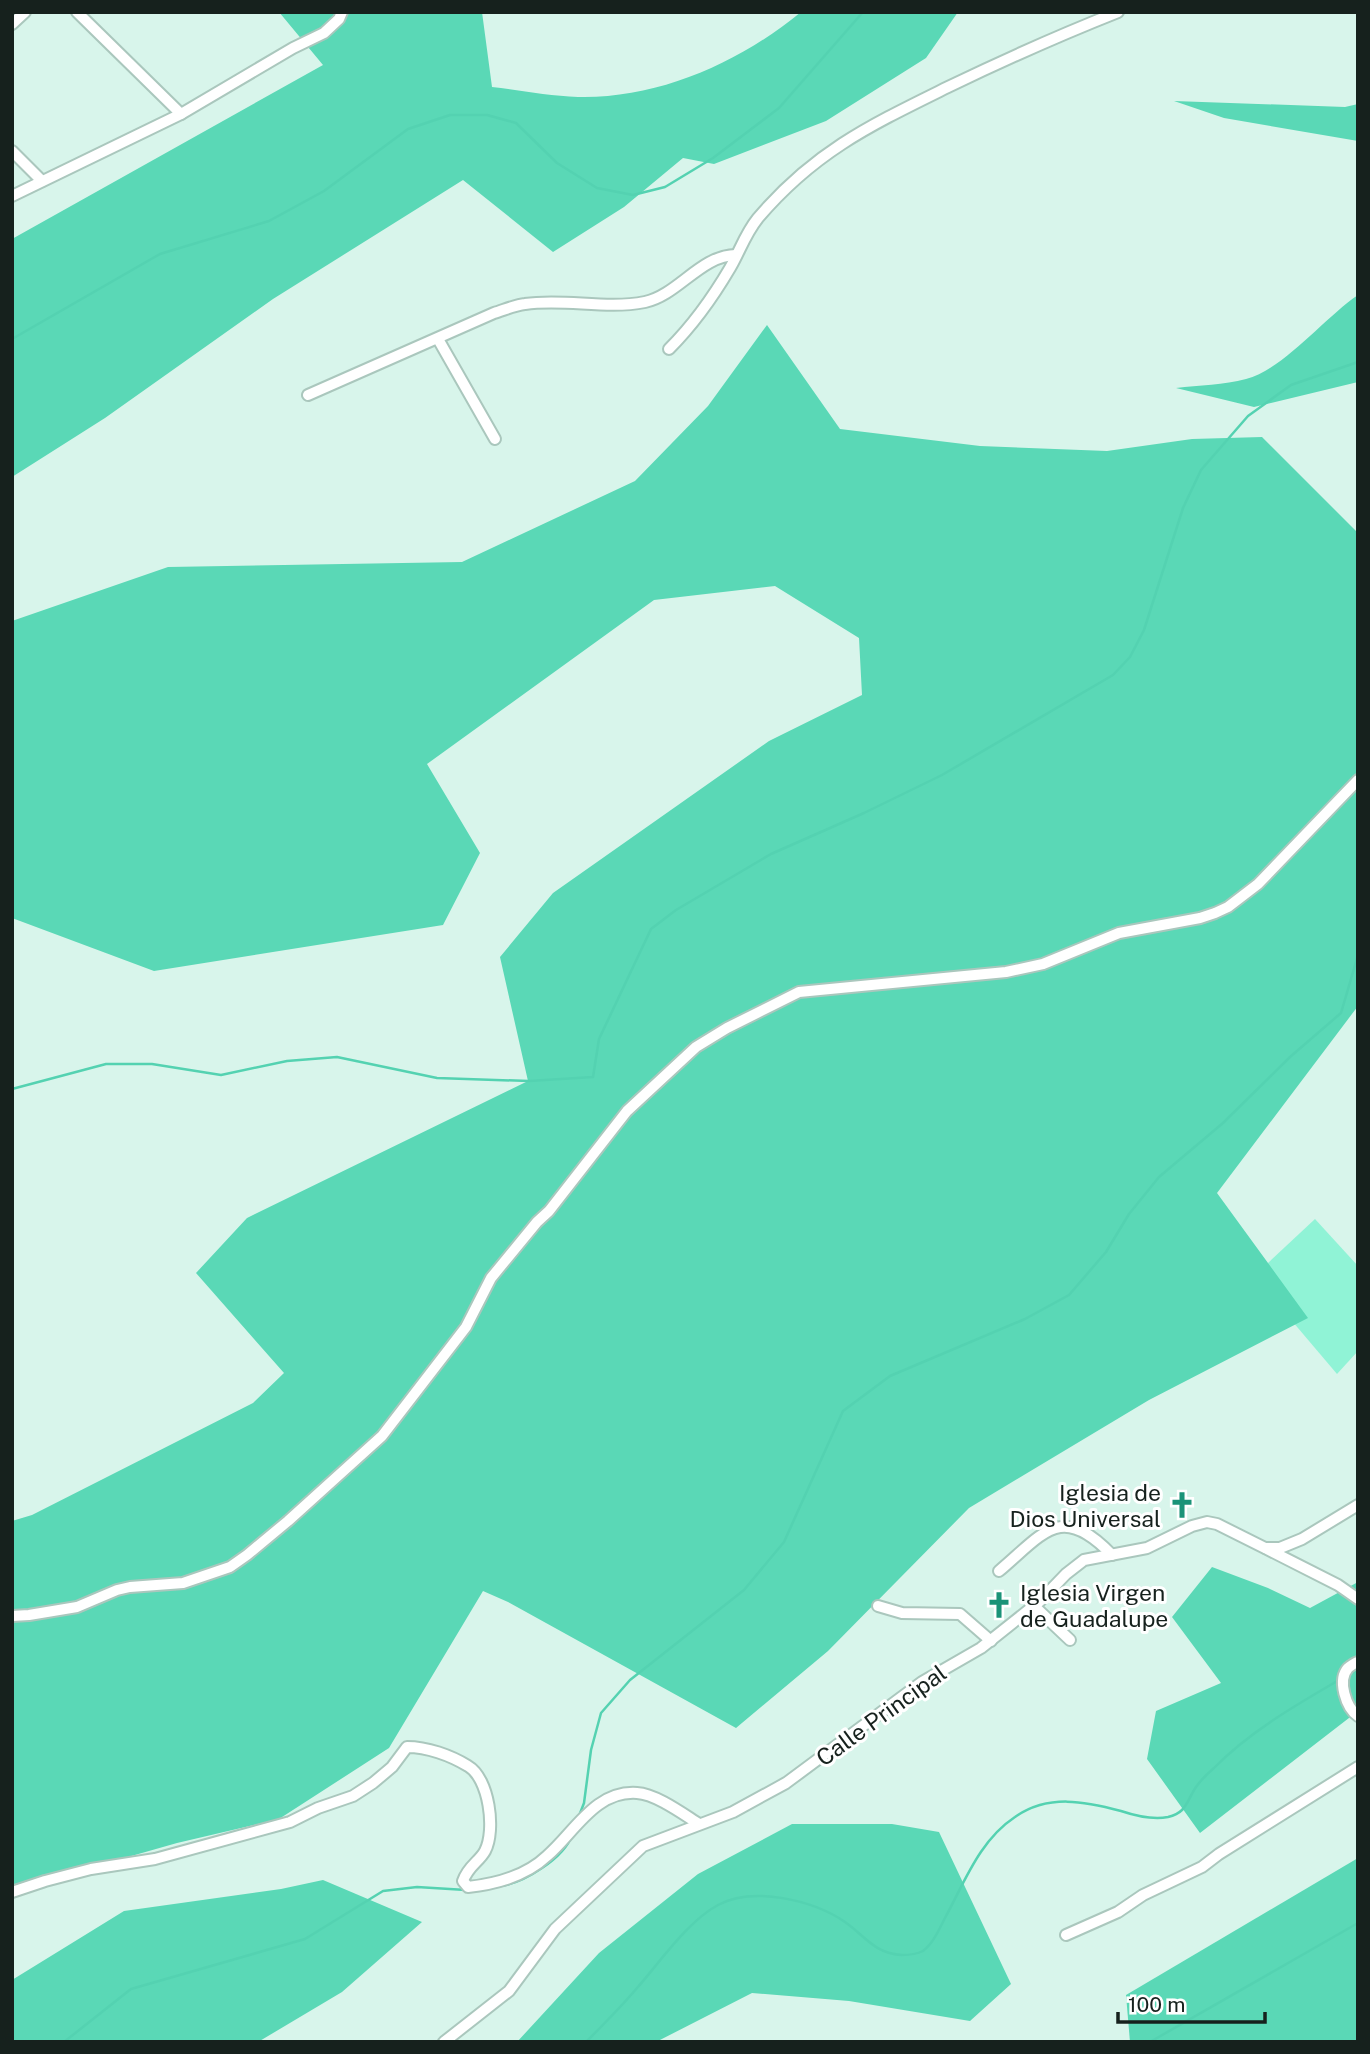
<svg xmlns="http://www.w3.org/2000/svg" width="1370" height="2054" font-family="'Public Sans',sans-serif">
<style>
.green{fill:#90f3d6}
.forest{fill:#5ad8b6}
.lines{fill:none;stroke-linecap:round;stroke-linejoin:round}
.stream{stroke:#54d2b1;stroke-width:2.5}
.street-casing{stroke:#aac7bd;stroke-width:14}
.street{stroke:#fff;stroke-width:10}
.labels{text-anchor:middle;dominant-baseline:central;stroke-width:6;stroke-linejoin:round;paint-order:stroke}
.poi-label{font-size:23px;fill:#16211d;stroke:#fff;text-anchor:end}
.street-label{font-size:23px;fill:#16211d;stroke:#fff}
</style>
<rect width="100%" height="100%" fill="#d8f5eb"/>
<!-- green -->
<polygon class="green" points="1315,1219 1358,1266 1358,1351 1337,1374 1254,1276"/>
<!-- forest -->
<g class="forest">
<path d="M279,12H482L492,87C520,90 549,96 578,97C658,99 739,63 801,12H958L926,58L826,121L714,164L683,158L624,207L553,252L463,180L273,299L105,418L12,477V239L323,65Z"/>
<polygon points="1174,101 1345,107 1358,104 1358,141 1224,118"/>
<path d="M1358,295V382L1254,407L1176,388C1199,385 1224,385 1246,379C1284,369 1324,318 1358,295Z"/>
<polygon points="767,325 840,429 980,446 1107,451 1192,439 1262,437 1358,533 1358,1006 1217,1193 1308,1318 1149,1400 969,1508 828,1651 736,1728 508,1602 483,1591 389,1748 279,1819 177,1843 12,1890 12,1521 32,1515 253,1403 284,1373 196,1273 247,1218 528,1081 500,957 553,893 769,741 862,695 859,638 775,586 654,600 427,764 480,853 443,925 154,971 12,918 12,621 168,567 462,562 635,481 708,406"/>
<polygon points="1212,1567 1268,1588 1310,1608 1358,1582 1358,1711 1200,1833 1147,1759 1156,1711 1221,1683 1172,1617"/>
<polygon points="792,1824 892,1824 939,1832 1011,1984 970,2021 849,2001 752,1993 656,2042 517,2042 599,1953 698,1874"/>
<polygon points="1358,1858 1358,2042 1130,2042 1126,1995"/>
<polygon points="323,1880 422,1922 342,1992 258,2042 12,2042 12,1980 124,1911 281,1889"/>
</g>
<g class="lines">
<!-- stream -->
<g class="stream">
<polyline points="12,339 160,254 269,221 324,191 408,129 450,115 487,115 516,123 557,163 597,188 633,195 665,187 713,158 779,108 863,12"/>
<polyline points="12,1089 106,1064 152,1064 221,1075 287,1061 337,1057 437,1078 529,1081 593,1077 599,1039 651,929 676,910 771,854 864,813 942,775 1113,675 1130,657 1144,630 1183,508 1201,470 1248,416 1291,385 1358,362"/>
<polyline points="1348,1675 1358,1669"/>
<polyline points="579,1816 584,1803 591,1750 601,1713 630,1680 744,1590 784,1542 843,1411 890,1376 1025,1319 1069,1295 1106,1252 1129,1214 1159,1177 1223,1123 1290,1057 1341,1013 1358,955"/>
<path d="M500,1886C524,1883 564,1858 572,1835"/>
<polyline points="64,2042 131,1989 305,1939 383,1891 417,1887 466,1890"/>
<path d="M586,2042C604,2024 621,2007 637,1988C660,1962 688,1921 718,1905C753,1886 813,1900 845,1922C865,1936 875,1954 902,1955C908,1955 917,1954 923,1951C934,1943 940,1927 946,1916C965,1881 980,1840 1015,1817C1048,1794 1085,1801 1121,1811C1136,1816 1153,1820 1168,1817C1172,1816 1179,1813 1182,1810C1188,1804 1191,1794 1196,1787C1201,1780 1207,1774 1214,1768C1249,1732 1296,1705 1339,1680"/>
<polyline points="1150,2042 1358,1923"/>
</g>
<defs>
<g id="street">
<polyline points="77,12 181,114"/>
<polyline points="12,24 25,12"/>
<polyline points="12,151 42,181"/>
<polyline points="12,196 181,114 293,48 324,33 339,19 342,12"/>
<polyline points="438,339 495,439"/>
<path d="M669,349C692,326 713,297 730,268C740,251 745,234 758,218C815,151 871,125 948,87C1004,60 1060,35 1118,12"/>
<path d="M308,395L494,313C504,310 515,305 525,304C565,298 605,310 645,302C678,295 701,255 736,255"/>
<polyline points="1267,1549 1338,1585 1358,1599"/>
<path d="M999,1571C1044,1533 1061,1502 1112,1555"/>
<polyline points="878,1606 902,1613 960,1614 991,1641"/>
<polyline points="1034,1606 1070,1640"/>
<polyline points="12,1616 29,1615 77,1607 117,1590 130,1587 183,1583 230,1567 247,1555 288,1521 382,1436 466,1327 491,1278 537,1222 549,1211 627,1111 696,1047 727,1028 799,992 1006,972 1043,964 1119,933 1200,918 1215,913 1228,907 1258,884 1358,780"/>
<path d="M1358,1662C1356,1662 1349,1667 1348,1668C1337,1680 1346,1708 1358,1716"/>
<path d="M12,1892L45,1881L91,1869L155,1859L290,1822L318,1808L353,1796L373,1783L392,1767L407,1747C427,1747 450,1755 468,1766C489,1778 496,1830 485,1851C479,1862 468,1866 463,1881L468,1887C496,1884 526,1876 547,1856C574,1833 595,1790 637,1793C656,1794 683,1814 699,1824"/>
<polyline points="1066,1935 1118,1912 1143,1895 1202,1867 1219,1854 1358,1767"/>
<polyline points="444,2042 509,1991 555,1929 643,1846 733,1812 786,1783 922,1682 981,1648 1040,1601 1066,1574 1084,1560 1147,1548 1192,1526 1207,1522 1217,1524 1265,1548 1280,1548 1302,1539 1358,1505"/>
</g>
</defs>
<!-- street casing -->
<use href="#street" class="street-casing"/>
<!-- street -->
<use href="#street" class="street"/>
</g>
<!-- icons -->
<defs>
<symbol id="church-bare" viewBox="-9 -9 18 18"><path d="M-1.2-6h2.4v3.5h3.3v2.4h-3.3V6h-2.4V-.1h-3.3v-2.4h3.3Z" fill="#1b9378" stroke="#fff" stroke-width="2.5" paint-order="stroke"/></symbol>
</defs>
<g fill-rule="evenodd">
<use href="#church-bare" x="1163" y="1486" width="38" height="38"/>
<use href="#church-bare" x="980" y="1586" width="38" height="38"/>
</g>
<g class="labels">
<!-- poi labels -->
<g class="poi-label">
<text x="1161" y="1492">Iglesia de<tspan x="1161" dy="26">Dios Universal</tspan></text>
<text x="1020" y="1592" text-anchor="start">Iglesia Virgen<tspan x="1020" dy="26">de Guadalupe</tspan></text>
</g>
<!-- street labels -->
<g class="street-label">
<text transform="translate(881 1715) rotate(-36)">Calle Principal</text>
</g>
</g>
<!-- border -->
<rect width="1370" height="2054" fill="none" stroke="#16211d" stroke-width="28"/>
<!-- scale -->
<path d="M1118 2012v10h147v-10" fill="none" stroke="#16211d" stroke-width="3.5"/>
<text x="1128" y="2012" font-size="21" fill="#16211d" stroke="#ffffff" stroke-width="5" paint-order="stroke">100 m</text>
</svg>
